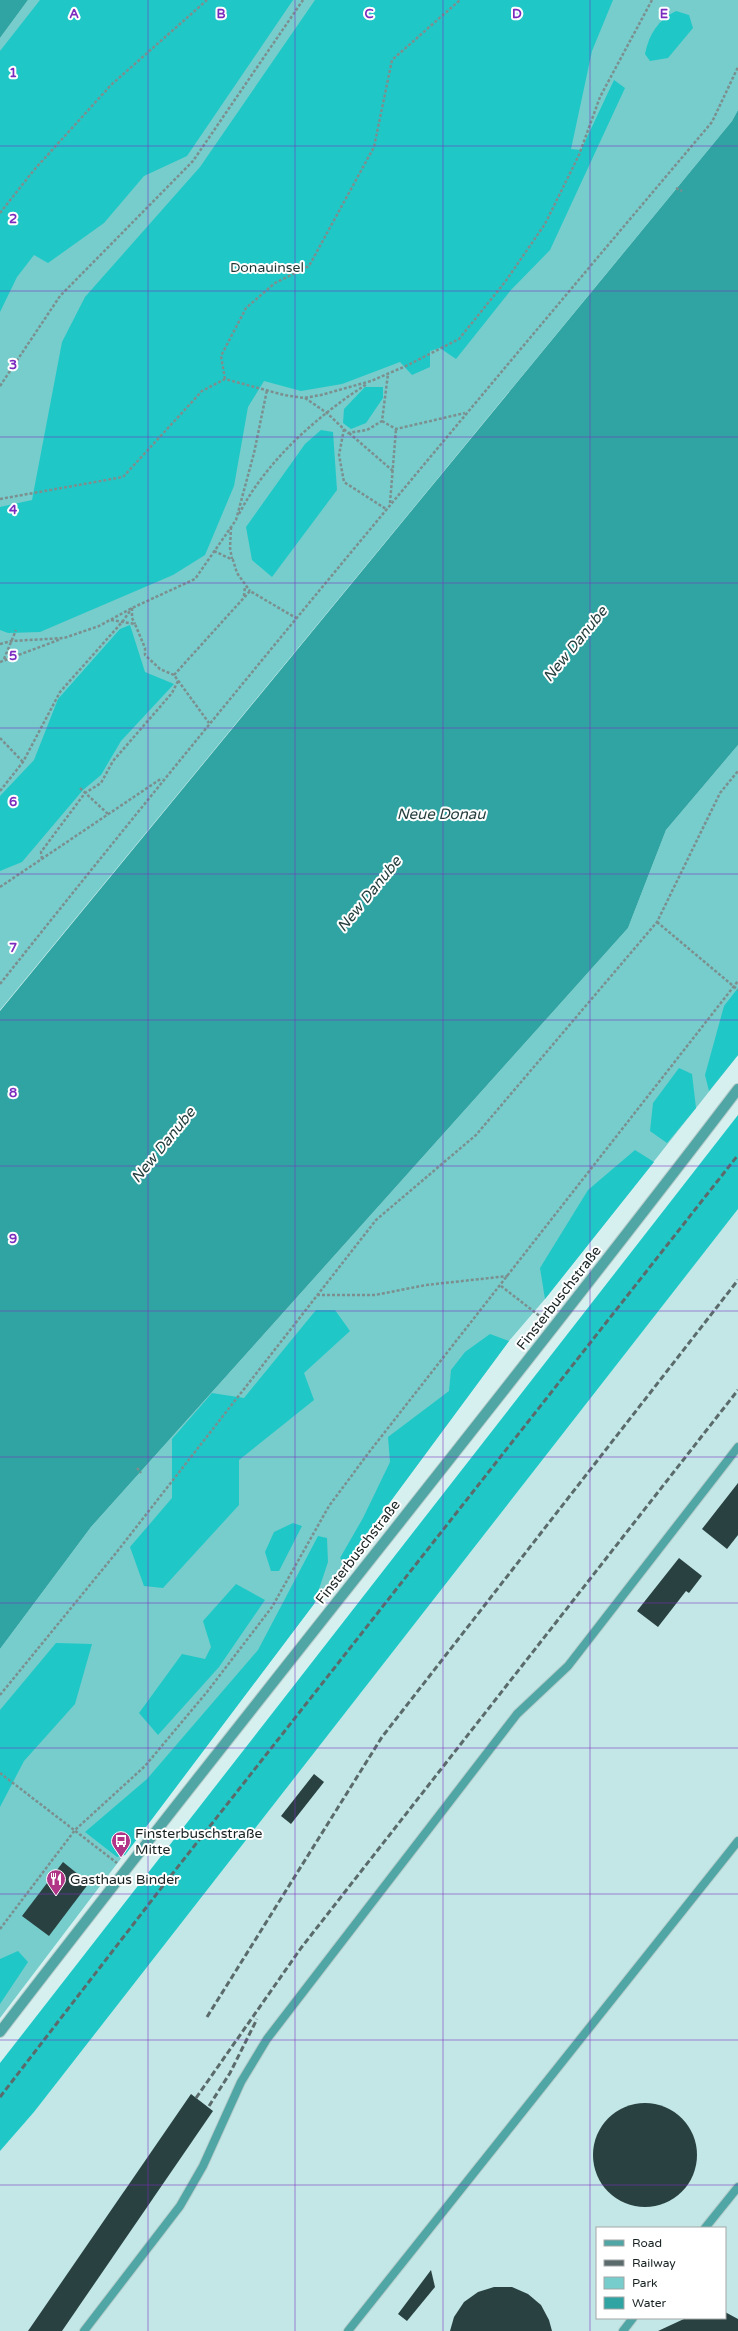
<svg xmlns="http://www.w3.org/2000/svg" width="738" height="2331" font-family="'Varela Round',sans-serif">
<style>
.built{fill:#c2e7e6;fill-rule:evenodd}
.green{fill:#76cdcc}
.forest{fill:#1fc8c7}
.water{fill:#30a4a3}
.building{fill:#2a4141}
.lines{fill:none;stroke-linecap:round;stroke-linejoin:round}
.lane-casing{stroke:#b3cbca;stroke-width:10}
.street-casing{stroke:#b3cbca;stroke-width:12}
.path{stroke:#7c8f8f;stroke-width:2.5;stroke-dasharray:3 2;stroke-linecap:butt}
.lane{stroke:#4fa6a4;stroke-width:8}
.street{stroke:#4fa6a4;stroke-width:10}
.rail{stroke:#5b6b6b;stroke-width:3;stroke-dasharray:6 3;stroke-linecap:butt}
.grid{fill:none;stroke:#7b2cbf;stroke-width:1;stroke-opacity:0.55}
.labels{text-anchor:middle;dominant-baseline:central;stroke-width:4;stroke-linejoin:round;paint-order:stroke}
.park-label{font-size:14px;fill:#1f3837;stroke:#fff}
.street-label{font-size:14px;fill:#192323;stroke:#fff}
.poi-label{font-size:14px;fill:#192323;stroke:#fff;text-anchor:start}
.water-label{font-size:15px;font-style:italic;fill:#263f3f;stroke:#fff}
.grid-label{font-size:13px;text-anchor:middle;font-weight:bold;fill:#7b2cbf;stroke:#fff;stroke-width:4;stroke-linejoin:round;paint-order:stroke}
</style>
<rect width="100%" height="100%" fill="#d5f0ef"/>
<!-- built -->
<path class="built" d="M738,1209V2331H0V2151L34,2112ZM597,2228H725V2318H597Z"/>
<!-- green -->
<g class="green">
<polygon points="28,0 738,0 738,110 732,121 0,1010 0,38"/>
<polygon points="738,745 738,1055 545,1299 509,1341 345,1563 0,2018 0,1649 91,1527 628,928 666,830"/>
</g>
<!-- forest -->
<g class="forest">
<polygon points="40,0 293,0 187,156 144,176 104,223 48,263 34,255 17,277 0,312 0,51"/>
<polygon points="315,0 613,0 592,51 571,149 581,150 614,80 625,88 550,250 511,290 456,359 440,348 430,351 430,367 412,375 400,362 342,384 301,391 264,381 248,407 234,486 205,555 173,575 40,632 8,633 0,630 0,507 32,500 62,342 85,297 200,167"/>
<path d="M676,11L689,15L693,28L668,58L650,61L645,54C649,34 658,20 676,11Z"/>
<polygon points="365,387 383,387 383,398 366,423 351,429 343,423 344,409"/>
<polygon points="321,430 333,432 337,490 272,577 252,560 246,527 305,444"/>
<polygon points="130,625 145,672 174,684 121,741 101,775 83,790 22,862 0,871 0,796 34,760 58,699 120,629"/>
<polygon points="738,988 738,1055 709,1091 705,1075 724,1006"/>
<polygon points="679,1068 692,1074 696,1108 667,1143 650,1131 653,1103"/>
<polygon points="738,1115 738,1209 34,2112 0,2151 0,2063"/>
<polygon points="635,1150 654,1162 545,1299 540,1268 588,1190"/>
<polygon points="316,1310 335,1310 350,1331 304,1373 314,1400 239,1460 239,1505 163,1588 144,1586 130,1547 172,1498 172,1439 212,1393 244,1398"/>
<polygon points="490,1334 509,1341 345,1563 340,1558 363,1518 390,1462 388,1437 449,1391 451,1370 465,1352"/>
<polygon points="293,1523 302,1526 279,1571 271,1571 265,1552 274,1532"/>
<polygon points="318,1536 327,1538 328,1562 314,1604 125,1855 117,1857 85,1832 147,1779 258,1650"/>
<polygon points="236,1584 265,1600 219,1667 158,1735 139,1713 182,1654 205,1659 211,1647 203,1621"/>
<polygon points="56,1643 92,1644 75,1704 24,1761 0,1807 0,1710"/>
<polygon points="18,1951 28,1962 0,2004 0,1959"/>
</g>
<!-- water -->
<g class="water">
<polygon points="0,0 28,0 0,38"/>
<polygon points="738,110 738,745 666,830 628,928 91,1527 0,1649 0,1011 732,121"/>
</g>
<!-- building -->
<g class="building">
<polygon points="738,1483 738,1535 727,1549 702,1529"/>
<polygon points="679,1558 702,1576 689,1593 686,1591 658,1627 637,1611"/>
<polygon points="314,1774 324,1782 291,1824 281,1816"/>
<polygon points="63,1862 89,1883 49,1936 22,1916"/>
<polygon points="191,2094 213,2111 62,2331 28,2331"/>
<circle cx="645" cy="2155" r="52"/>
<polygon points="431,2270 435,2287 407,2321 398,2314"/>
<polygon points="494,2287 512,2287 528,2294 541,2305 549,2320 552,2331 450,2331 454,2317 464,2302 478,2292"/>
<polygon points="725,2312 738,2319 738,2331 658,2331 686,2318 725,2318"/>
</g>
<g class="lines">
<defs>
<g id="lane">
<polyline points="705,2228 738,2187"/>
<polyline points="84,2331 180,2206 203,2166 241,2082 267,2039 517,1714 568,1666 738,1447"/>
<polyline points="348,2331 738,1841"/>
<polyline points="623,2331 633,2318"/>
</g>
<path id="street" d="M0,2032C243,1715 496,1407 738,1089"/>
</defs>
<!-- lane casing -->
<use href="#lane" class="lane-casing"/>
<!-- street casing -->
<use href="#street" class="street-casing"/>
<!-- path -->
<g class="path">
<polyline points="676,188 682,191"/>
<polyline points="0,213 34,170 111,85 207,0"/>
<polyline points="225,379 221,356 246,308 275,283 309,266 374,147 392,60 460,0"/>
<polyline points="0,386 60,296 193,161 303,0"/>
<polyline points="305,398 327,413 348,433 367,430 382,421 388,374"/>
<polyline points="382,421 396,429 465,413"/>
<polyline points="344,429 339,455 344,482 386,509"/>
<polyline points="349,433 393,471"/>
<polyline points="0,499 123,477 202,391 225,379 284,395 304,398 321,395 371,381 406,366 459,339 505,282 545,224 579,155 600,97 652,0"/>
<polyline points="390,503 396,429"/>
<path d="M239,514C266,461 318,415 367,384"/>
<polyline points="231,527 230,548 232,559"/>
<polyline points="214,551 233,560 237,573 250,591"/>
<polyline points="244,596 245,586"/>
<polyline points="132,608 132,618 135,624"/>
<polyline points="111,620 135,624 145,648 145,655 160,669 174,675 209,723"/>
<polyline points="0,644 12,641 64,638 99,626 132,608 195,579 236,520 254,453 267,390"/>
<polyline points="4,659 16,630"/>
<polyline points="0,662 61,639"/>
<polyline points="174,675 250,591 296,618"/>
<polyline points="0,738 23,762"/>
<polyline points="80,788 108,814"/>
<polyline points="0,791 23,762 60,692 123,621 132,608"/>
<polyline points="42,859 41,852 85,793 101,783 113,761 172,693 178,681"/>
<polyline points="0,887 162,778"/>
<polyline points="657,922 738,990"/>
<path d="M0,984C232,692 471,407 712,122L738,67"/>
<polyline points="501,1286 541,1317"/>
<polyline points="317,1295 375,1295 426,1285 508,1276"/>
<polyline points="137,1468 141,1473"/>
<polyline points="0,1695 116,1553 376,1220 476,1135 657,922 720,793 738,771"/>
<polyline points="0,1773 117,1863"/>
<polyline points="0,1929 75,1830 145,1766 207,1692 272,1607 329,1506 370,1451 738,981"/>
</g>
<!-- lane -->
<use href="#lane" class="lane"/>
<!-- street -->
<use href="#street" class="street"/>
<!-- rail -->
<g class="rail">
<polyline points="207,2017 382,1737 738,1280"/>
<polyline points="0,2097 162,1887 738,1155"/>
<polyline points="196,2098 301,1948 738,1390"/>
<polyline points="209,2106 230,2073 257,2019"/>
</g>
</g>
<!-- grid -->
<path class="grid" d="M148,0V2331M295,0V2331M443,0V2331M590,0V2331M0,146H738M0,291H738M0,437H738M0,583H738M0,728H738M0,874H738M0,1020H738M0,1166H738M0,1311H738M0,1457H738M0,1603H738M0,1748H738M0,1894H738M0,2040H738M0,2185H738"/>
<!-- icons -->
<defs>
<symbol id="bus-pin" viewBox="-11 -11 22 30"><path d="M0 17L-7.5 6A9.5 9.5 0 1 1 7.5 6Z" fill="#b03587" stroke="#fff"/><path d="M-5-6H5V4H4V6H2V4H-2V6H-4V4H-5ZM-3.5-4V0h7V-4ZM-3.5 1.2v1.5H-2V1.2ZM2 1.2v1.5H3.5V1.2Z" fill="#fff"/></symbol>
<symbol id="restaurant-pin" viewBox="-11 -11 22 30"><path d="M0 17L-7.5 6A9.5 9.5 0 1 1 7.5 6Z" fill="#b03587" stroke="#fff"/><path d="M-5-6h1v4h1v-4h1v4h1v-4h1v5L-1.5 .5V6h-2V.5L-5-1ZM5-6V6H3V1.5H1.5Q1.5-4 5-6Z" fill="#fff"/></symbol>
</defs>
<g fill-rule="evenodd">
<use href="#bus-pin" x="110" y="1830" width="22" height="30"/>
<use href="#restaurant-pin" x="45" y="1868" width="22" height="30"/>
</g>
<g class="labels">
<!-- park labels -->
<g class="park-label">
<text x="267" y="267">Donauinsel</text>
</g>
<!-- street labels -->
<g class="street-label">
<text transform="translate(559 1298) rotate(-52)">Finsterbuschstraße</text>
<text transform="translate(358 1552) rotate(-52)">Finsterbuschstraße</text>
</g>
<!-- poi labels -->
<g class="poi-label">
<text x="135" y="1833">Finsterbuschstraße<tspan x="135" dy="16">Mitte</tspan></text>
<text x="70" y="1879">Gasthaus Binder</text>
</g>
<!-- water labels -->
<g class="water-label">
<text transform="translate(575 644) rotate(-51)">New Danube</text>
<text x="441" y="814">Neue Donau</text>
<text transform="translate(369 894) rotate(-51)">New Danube</text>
<text transform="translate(163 1145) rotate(-51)">New Danube</text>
</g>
</g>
<g class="grid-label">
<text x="74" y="18">A</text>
<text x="221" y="18">B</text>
<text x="369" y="18">C</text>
<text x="517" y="18">D</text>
<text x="664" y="18">E</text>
<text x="13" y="77">1</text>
<text x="13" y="223">2</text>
<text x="13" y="369">3</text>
<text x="13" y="514">4</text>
<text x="13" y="660">5</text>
<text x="13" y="806">6</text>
<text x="13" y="952">7</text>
<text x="13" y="1097">8</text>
<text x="13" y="1243">9</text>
</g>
<!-- legend -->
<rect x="596" y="2227" width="130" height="92" fill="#ffffff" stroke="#a3a7a7"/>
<rect x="604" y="2240" width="20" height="6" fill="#4fa6a4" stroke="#a3a7a7"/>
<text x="632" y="2247" font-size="12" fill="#192323">Road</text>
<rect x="604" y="2260" width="20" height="6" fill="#5b6b6b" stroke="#a3a7a7"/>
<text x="632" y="2267" font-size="12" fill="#192323">Railway</text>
<rect x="604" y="2277" width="20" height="12" fill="#76cdcc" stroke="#a3a7a7"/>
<text x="632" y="2287" font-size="12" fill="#192323">Park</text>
<rect x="604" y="2297" width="20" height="12" fill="#30a4a3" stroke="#a3a7a7"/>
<text x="632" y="2307" font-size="12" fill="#192323">Water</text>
</svg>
